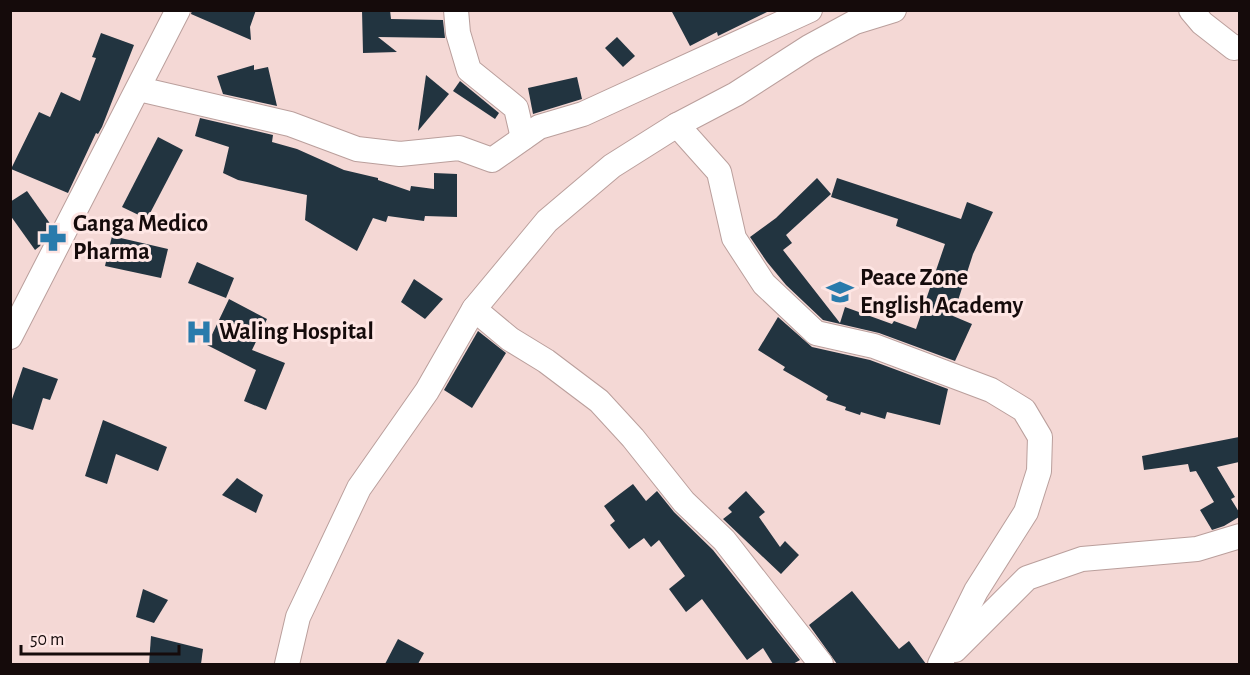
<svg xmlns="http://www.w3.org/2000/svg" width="1250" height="675" font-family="'Alegreya Sans',sans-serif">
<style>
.building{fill:#223440}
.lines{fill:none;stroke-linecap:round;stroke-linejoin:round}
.street-casing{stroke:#ba9f9c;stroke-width:26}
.street{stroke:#fff;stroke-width:24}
.labels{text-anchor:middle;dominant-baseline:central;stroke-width:6;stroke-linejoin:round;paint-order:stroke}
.poi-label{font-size:24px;font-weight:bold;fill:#150b0b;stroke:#fee6e4;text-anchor:start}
</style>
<rect width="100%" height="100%" fill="#f4d8d5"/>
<!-- building -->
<g class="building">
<polygon points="192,10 256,10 250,27 251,40 191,14"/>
<polygon points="362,10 390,10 391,19 443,20 445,38 378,37 397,52 363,53"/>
<polygon points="671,10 771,10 718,36 717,32 690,46"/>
<polygon points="101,33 134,45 102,127 98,134 96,133 68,193 11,169 39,112 50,117 61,92 80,101 96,58 92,57"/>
<polygon points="617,37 635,56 623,67 605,48"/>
<polygon points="254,65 254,70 268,67 277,106 223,94 217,76"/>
<polygon points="426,75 449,94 418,131"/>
<polygon points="577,77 582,99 533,114 528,88"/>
<polygon points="460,81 499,113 495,119 453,91"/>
<polygon points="200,118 273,135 272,142 297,149 344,170 378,178 378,180 410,191 411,186 434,189 434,173 457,174 457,217 425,216 424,221 388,216 386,222 373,218 357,251 305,220 307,195 238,180 223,173 229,147 195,136"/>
<polygon points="158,137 183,150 147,219 122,207"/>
<polygon points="817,178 831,194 786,235 792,243 783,250 840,323 845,307 892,324 894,321 916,329 945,244 896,226 898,219 831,197 837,178 961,219 967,202 993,212 973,254 953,316 972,324 955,361 879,333 823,320 786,285 767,262 750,237 776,218"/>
<polygon points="27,191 51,225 40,246 35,250 10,215 10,202"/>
<polygon points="112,236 168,249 161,278 105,266"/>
<polygon points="197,262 234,278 226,298 188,283"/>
<polygon points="414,279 443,299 425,319 401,302"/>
<polygon points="229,299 267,319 252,350 285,363 266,410 244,401 256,370 207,345"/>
<polygon points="778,317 812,347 870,360 948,389 940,425 887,412 885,419 861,412 860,415 845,410 846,407 826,400 828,396 783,370 785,367 758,350"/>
<polygon points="478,331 506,353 472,408 444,390"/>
<polygon points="23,367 58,379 50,400 43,398 33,430 10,423 10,405"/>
<polygon points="103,420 167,447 158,471 116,454 107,484 85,476"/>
<polygon points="1239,437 1239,462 1217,467 1235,497 1231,499 1239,512 1239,517 1224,526 1212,530 1200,510 1214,502 1196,471 1190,472 1188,464 1144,470 1142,456"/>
<polygon points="237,478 263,495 256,513 222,495"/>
<polygon points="633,484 646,501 657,491 674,512 713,550 800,660 793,664 773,664 763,648 747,660 702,599 686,612 669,589 685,576 659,540 651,547 644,538 629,549 610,525 615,521 604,506"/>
<polygon points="746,491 765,512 759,517 780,547 785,541 799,555 781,574 723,519 732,512 728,508"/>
<polygon points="143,589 168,600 154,623 136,617"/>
<polygon points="852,591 899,649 909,641 926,664 837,664 809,625"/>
<polygon points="151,636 203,649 201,664 149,664"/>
<polygon points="398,639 424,653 418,664 385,664"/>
</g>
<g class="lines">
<defs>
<g id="street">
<polyline points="456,10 458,33 469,70 516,108 523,138"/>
<polyline points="1191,10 1202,23 1234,48 1240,47"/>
<polyline points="139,89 290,124 357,149 400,154 459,148 492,160 539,127 583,114 810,10"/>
<polyline points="677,125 719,172 734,238 764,284 816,333 874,346 991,390 1024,410 1040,437 1039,471 1026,512 976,591 940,664"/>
<polyline points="474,309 510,339 546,361 599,401 633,438 684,502 724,540 821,664"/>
<polyline points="10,337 178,10"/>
<polyline points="955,650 1027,578 1082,559 1197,549 1240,536"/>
<polyline points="287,664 298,617 359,488 427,391 474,309 547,221 612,166 677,125 736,94 809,47 855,22 894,10"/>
</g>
</defs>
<!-- street casing -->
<use href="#street" class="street-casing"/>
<!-- street -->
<use href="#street" class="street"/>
</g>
<!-- icons -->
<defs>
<symbol id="pharmacy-bare" viewBox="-9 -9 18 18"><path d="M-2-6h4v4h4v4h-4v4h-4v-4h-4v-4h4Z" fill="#2a7bac" stroke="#fee6e4" stroke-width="2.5" paint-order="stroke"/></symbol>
<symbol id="school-bare" viewBox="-9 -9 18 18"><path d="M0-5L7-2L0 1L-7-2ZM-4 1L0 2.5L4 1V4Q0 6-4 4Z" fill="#2a7bac" stroke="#fee6e4" stroke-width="2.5" paint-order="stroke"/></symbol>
<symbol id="hospital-bare" viewBox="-9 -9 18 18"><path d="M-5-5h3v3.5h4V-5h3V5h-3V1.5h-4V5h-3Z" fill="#2a7bac" stroke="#fee6e4" stroke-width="2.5" paint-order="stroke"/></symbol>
</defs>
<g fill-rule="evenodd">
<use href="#pharmacy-bare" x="34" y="219" width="38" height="38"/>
<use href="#school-bare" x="821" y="273" width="38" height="38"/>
<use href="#hospital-bare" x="180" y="313" width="38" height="38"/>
</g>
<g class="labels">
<!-- poi labels -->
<g class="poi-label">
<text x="73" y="224">Ganga Medico<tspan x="73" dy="28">Pharma</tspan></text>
<text x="860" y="278">Peace Zone<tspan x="860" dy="28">English Academy</tspan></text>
<text x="219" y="332">Waling Hospital</text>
</g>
</g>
<!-- border -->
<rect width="1250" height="675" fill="none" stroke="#150b0b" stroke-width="24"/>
<!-- scale -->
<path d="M21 645v9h158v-9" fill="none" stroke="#150b0b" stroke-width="3"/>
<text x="30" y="645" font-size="18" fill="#150b0b" stroke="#fee6e4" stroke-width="4.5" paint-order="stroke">50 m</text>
</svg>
